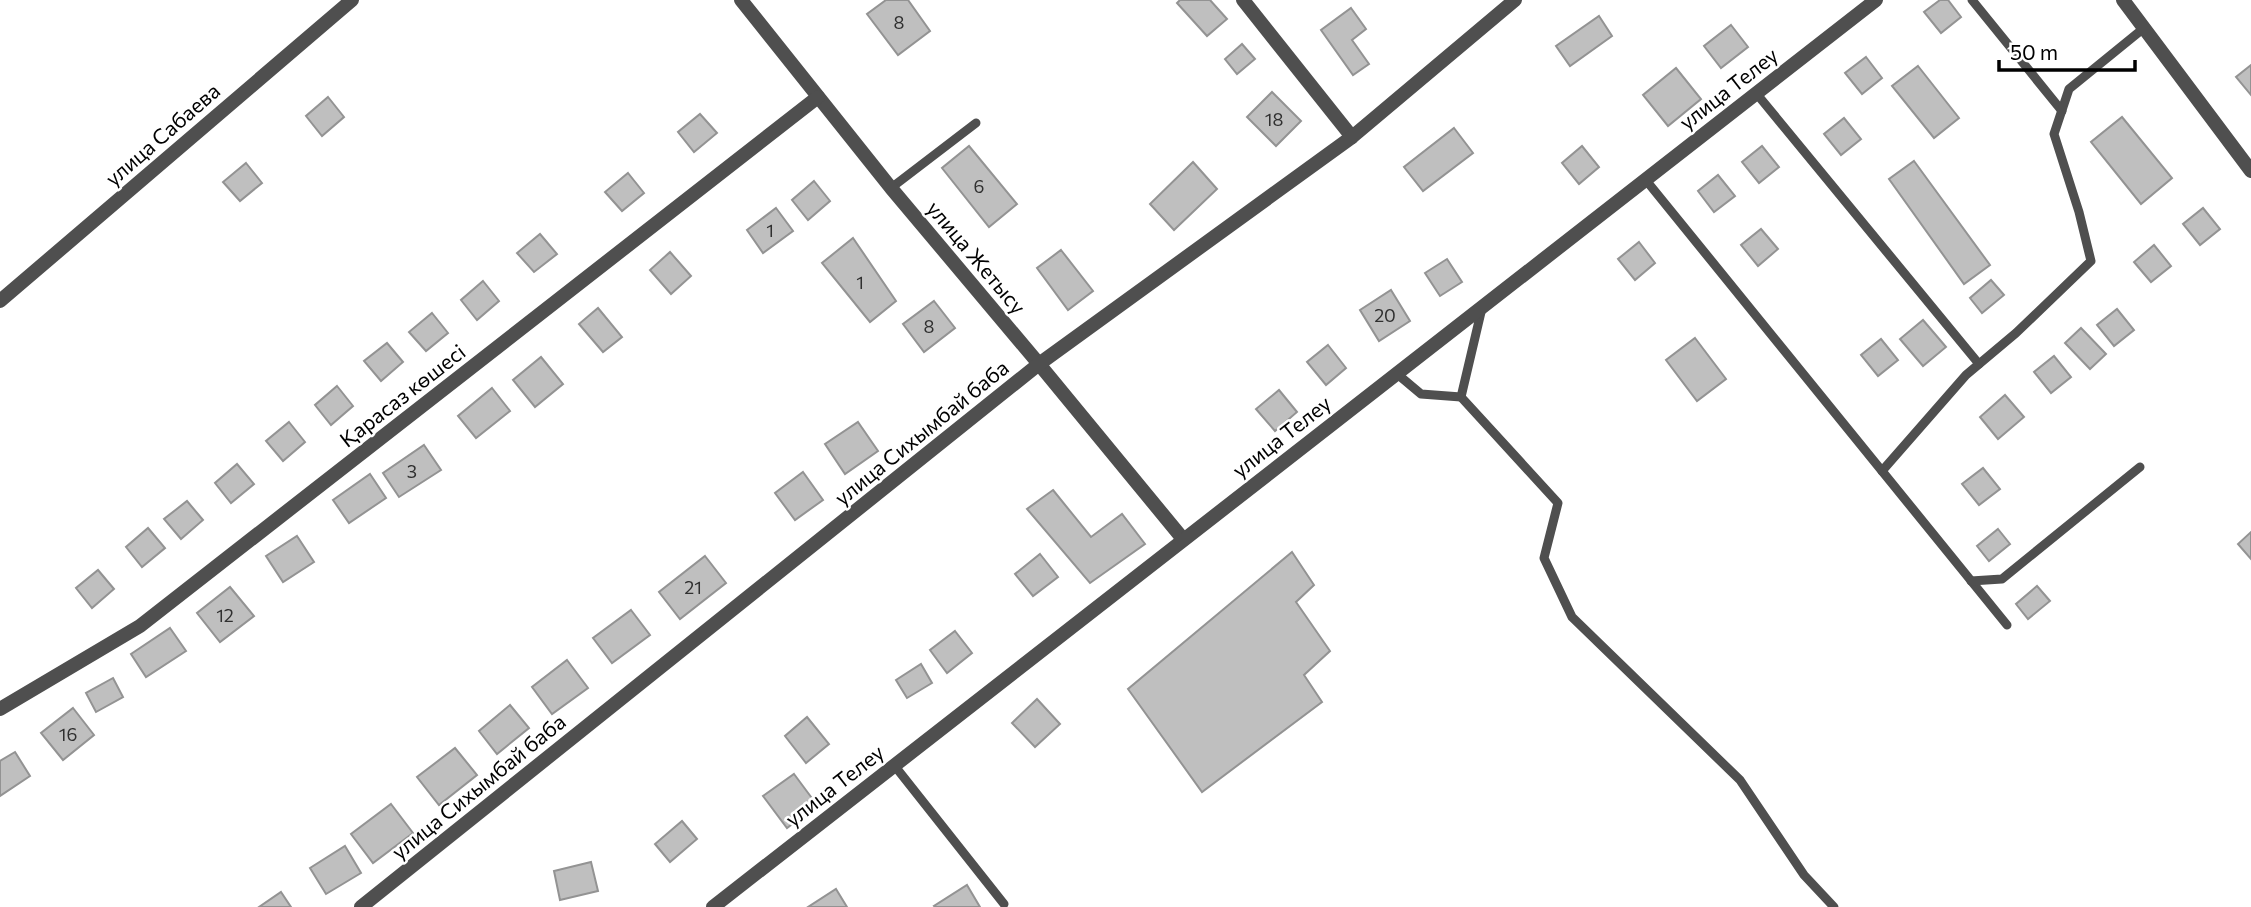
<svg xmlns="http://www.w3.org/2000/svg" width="2251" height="907" font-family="Commissioner,sans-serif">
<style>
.building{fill:#bfbfbf;stroke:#939393;stroke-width:2}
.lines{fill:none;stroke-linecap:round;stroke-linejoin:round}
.lane{stroke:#4f4f4f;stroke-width:9}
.street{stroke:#4f4f4f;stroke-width:14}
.labels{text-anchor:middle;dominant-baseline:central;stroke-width:5;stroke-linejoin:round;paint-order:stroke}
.number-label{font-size:18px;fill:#303030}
.street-label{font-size:21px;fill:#000;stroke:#fff}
</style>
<rect width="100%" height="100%" fill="#fff"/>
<!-- building -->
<g class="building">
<polygon points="886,0 908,0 930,31 898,55 867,14"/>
<polygon points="1180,0 1210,0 1227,19 1207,36 1177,3"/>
<polygon points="1940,0 1948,0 1961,17 1941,33 1924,12"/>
<polygon points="1351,8 1366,29 1352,40 1369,64 1353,75 1321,30"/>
<polygon points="1599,16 1612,36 1570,66 1556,46"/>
<polygon points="1731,25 1748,47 1721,68 1704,46"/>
<polygon points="1242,44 1255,59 1237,74 1225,59"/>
<polygon points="1866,57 1882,78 1862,94 1845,73"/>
<polygon points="2251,65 2251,95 2236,77"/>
<polygon points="1918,66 1959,118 1934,138 1892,86"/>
<polygon points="1676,68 1701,99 1668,126 1643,95"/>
<polygon points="1272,92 1301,121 1276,146 1247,117"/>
<polygon points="328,97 344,117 322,136 306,116"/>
<polygon points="700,114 717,133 694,152 678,132"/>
<polygon points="2122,117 2172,178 2141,204 2091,142"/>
<polygon points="1844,118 1861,139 1841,155 1824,134"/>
<polygon points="1454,128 1473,153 1423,191 1404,167"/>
<polygon points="969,146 1017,204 989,227 942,168"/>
<polygon points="1582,146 1599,167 1579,184 1562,163"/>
<polygon points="1762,146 1779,167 1759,183 1742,162"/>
<polygon points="1914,161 1990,265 1964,284 1889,179"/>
<polygon points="1193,162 1217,189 1174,230 1150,204"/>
<polygon points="246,163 262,183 240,201 223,182"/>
<polygon points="628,173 644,193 622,211 605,192"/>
<polygon points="1718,175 1735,196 1714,212 1698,191"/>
<polygon points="814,181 830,201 808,220 792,200"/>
<polygon points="776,208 793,231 763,253 747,230"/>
<polygon points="2203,208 2220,229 2200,245 2183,224"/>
<polygon points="1761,229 1778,249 1758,266 1741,245"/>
<polygon points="540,234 557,254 534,272 517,253"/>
<polygon points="853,238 896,301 870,322 822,263"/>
<polygon points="1639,242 1655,263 1635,280 1618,259"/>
<polygon points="2154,245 2171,266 2151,282 2134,262"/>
<polygon points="1061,250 1093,291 1068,310 1037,268"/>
<polygon points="670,252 691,276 671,294 650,270"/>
<polygon points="1447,259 1462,282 1440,296 1425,273"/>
<polygon points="1991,280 2004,295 1982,313 1970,298"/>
<polygon points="483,281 499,301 477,320 461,300"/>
<polygon points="1391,290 1410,321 1379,341 1360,310"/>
<polygon points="934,301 955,328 924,352 903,324"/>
<polygon points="598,308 622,337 603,352 579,324"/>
<polygon points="2117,309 2134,330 2114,346 2097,325"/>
<polygon points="432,313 448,333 426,351 409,332"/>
<polygon points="1923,320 1946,347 1923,366 1900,339"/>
<polygon points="2081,328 2106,354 2090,369 2065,343"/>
<polygon points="1695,338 1726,379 1697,401 1666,360"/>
<polygon points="1881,339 1898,360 1878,376 1861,355"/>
<polygon points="387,343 403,362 381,381 364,361"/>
<polygon points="1328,345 1346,368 1326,385 1307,362"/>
<polygon points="2054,356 2071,377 2051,393 2034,372"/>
<polygon points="541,357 563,384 535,407 513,380"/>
<polygon points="337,386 353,406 331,425 315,405"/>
<polygon points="492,388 510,411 476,438 458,416"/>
<polygon points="1279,390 1297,412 1275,431 1256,409"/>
<polygon points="2005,395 2024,417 1998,439 1980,417"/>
<polygon points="289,422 305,442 283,461 266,441"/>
<polygon points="858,422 878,451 845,474 825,444"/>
<polygon points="424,445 441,470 399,497 383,473"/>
<polygon points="237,464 254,484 231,503 215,483"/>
<polygon points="1983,468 2000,489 1979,505 1962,484"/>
<polygon points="803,472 823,500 795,520 775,493"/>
<polygon points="370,474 386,498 349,523 333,500"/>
<polygon points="1053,490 1091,537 1122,514 1145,544 1090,583 1027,509"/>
<polygon points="187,501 203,520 181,539 164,519"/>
<polygon points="148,528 165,548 142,567 126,547"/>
<polygon points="1998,529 2010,544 1989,561 1977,546"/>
<polygon points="2251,532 2251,559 2238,544"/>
<polygon points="297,536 314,562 283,582 266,556"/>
<polygon points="1292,552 1314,585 1296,602 1330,651 1304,675 1322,702 1202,792 1128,689"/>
<polygon points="1040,554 1058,577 1033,596 1015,574"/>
<polygon points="705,556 726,583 680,619 659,592"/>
<polygon points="98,570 114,589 92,608 76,588"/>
<polygon points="2037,586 2050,601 2028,619 2016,604"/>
<polygon points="230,587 254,616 220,642 197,613"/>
<polygon points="631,610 650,635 612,663 593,638"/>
<polygon points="170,628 186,651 146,677 131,654"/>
<polygon points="955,631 972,653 947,673 930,650"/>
<polygon points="567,660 588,688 552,714 532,687"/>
<polygon points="921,664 932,683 907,698 896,680"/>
<polygon points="113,678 123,697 96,712 86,693"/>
<polygon points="1037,699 1060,724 1035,747 1012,723"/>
<polygon points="510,705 529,728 497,754 479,731"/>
<polygon points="73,708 94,735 63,760 41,733"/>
<polygon points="807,717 829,744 806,763 785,736"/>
<polygon points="455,748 477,775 439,805 417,777"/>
<polygon points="15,752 30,776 0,796 0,761"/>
<polygon points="794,774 817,805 787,828 763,796"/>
<polygon points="391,804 413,833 373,863 351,834"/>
<polygon points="682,821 697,839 670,862 655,844"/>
<polygon points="345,846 361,873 326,894 310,868"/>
<polygon points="591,862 598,891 560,900 554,871"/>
<polygon points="967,885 980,907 935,907 934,906"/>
<polygon points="836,889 847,907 808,907"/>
<polygon points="281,892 291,907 259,907"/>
</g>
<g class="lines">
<!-- lane -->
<g class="lane">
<polyline points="1972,0 2062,111"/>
<polyline points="1756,93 1979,364"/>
<polyline points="1645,179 2007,625"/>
<polyline points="891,188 976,123"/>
<polyline points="1482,308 1461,397 1558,503 1544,558 1572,617 1740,780 1804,875 1834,907"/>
<polyline points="1396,373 1421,394 1461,397"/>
<polyline points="1882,471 1966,375 2016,333 2091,261 2079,212 2054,134 2069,89 2144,28"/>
<polyline points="1971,581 2002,579 2140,467"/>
<polyline points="894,765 1004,904"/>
</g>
<!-- street -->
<g class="street">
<polyline points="741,0 891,188 1039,364 1183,539"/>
<polyline points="1243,0 1352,137"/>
<polyline points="2123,0 2251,171"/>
<polyline points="0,301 352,0"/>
<polyline points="0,709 140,626 818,97"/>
<polyline points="361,907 1039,364 1352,137 1515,0"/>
<polyline points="713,907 1876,0"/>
</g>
</g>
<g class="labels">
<!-- number labels -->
<g class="number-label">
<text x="899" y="22">8</text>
<text x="1274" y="119">18</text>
<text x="979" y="186">6</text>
<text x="770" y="230">1</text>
<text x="860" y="282">1</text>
<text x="1385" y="315">20</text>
<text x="929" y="326">8</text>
<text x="412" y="471">3</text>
<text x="693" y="587">21</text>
<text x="225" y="615">12</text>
<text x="68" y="734">16</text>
</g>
<!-- street labels -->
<g class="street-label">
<text transform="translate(1728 88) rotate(-38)">улица Телеу</text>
<text transform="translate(162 134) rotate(-41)">улица Сабаева</text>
<text transform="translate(977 257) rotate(50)">улица Жетысу</text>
<text transform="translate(402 395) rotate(-38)">Қарасаз көшесі</text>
<text transform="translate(921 432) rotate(-39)">улица Сихымбай баба</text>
<text transform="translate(1281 436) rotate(-38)">улица Телеу</text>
<text transform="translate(834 785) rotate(-38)">улица Телеу</text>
<text transform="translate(478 786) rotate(-39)">улица Сихымбай баба</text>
</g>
</g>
<!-- scale -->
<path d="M1999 60v10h136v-10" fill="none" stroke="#000000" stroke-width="3.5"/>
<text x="2010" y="60" font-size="21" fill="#000000" stroke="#ffffff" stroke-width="5" paint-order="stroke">50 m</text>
</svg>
